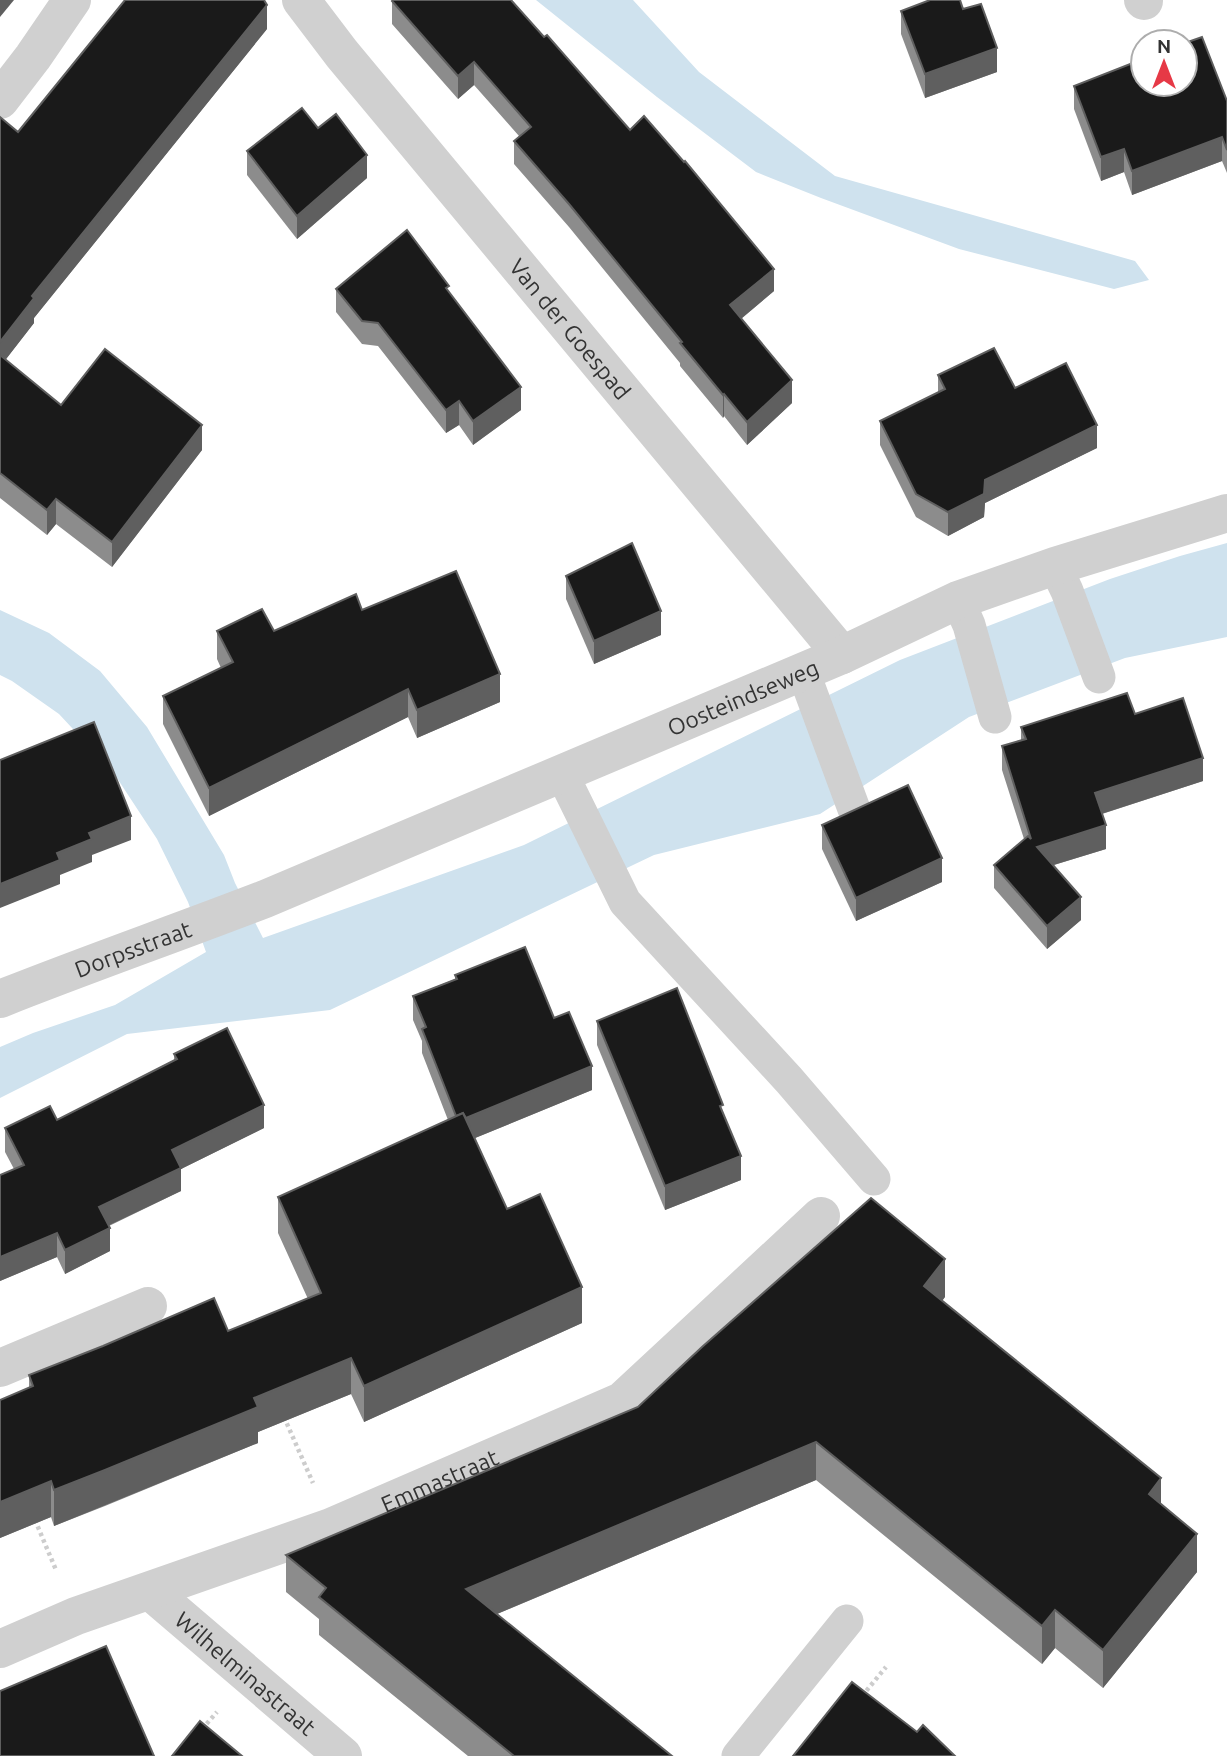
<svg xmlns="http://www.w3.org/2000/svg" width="1227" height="1756" font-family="Ubuntu,sans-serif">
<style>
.water{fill:#cfe2ee}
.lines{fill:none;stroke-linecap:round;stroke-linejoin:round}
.path{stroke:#cdcdcd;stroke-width:4.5;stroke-dasharray:3.5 3.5;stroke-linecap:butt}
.service{stroke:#d0d0d0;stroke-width:33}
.minor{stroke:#d0d0d0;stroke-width:38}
.tertiary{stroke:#d0d0d0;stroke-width:38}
.wall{fill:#8c8c8c}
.shaded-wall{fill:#5f5f5f}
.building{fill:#1a1a1a;stroke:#5f5f5f;stroke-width:2}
.labels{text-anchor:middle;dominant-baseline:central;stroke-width:7;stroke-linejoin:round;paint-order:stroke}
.street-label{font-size:23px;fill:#333;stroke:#fff}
</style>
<rect width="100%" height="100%" fill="#fff"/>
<!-- water -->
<g class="water">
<polygon points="536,0 633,0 699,72 835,176 1135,261 1149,280 1114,289 959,249 821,198 756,172 657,97"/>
<polygon points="1227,543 1227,637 1125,658 969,717 820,814 654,855 330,1010 127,1034 0,1098 0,1047 33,1033 115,1005 206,952 188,902 157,839 113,772 59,714 12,681 0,675 0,610 49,633 100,671 147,727 224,855 235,883 263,938 524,845 900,660 1110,579 1180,556"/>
</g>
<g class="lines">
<!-- path -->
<g class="path">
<polyline points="284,1417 313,1483"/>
<polyline points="35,1520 56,1570"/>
<polyline points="862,1696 886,1667"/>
<polyline points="202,1729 217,1712"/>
</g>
<!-- service -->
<g class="service">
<polyline points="1055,566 1067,591 1099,677"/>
<polyline points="958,600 969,625 995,717"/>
<polyline points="803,671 854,809"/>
<polyline points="562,774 625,902 789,1080 874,1179"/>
<polyline points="738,1756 847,1621"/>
</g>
<!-- minor -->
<g class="minor">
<path id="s1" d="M301,0L342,54L842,655"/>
<polyline points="1143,0 1144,1"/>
<polyline points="0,100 33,57 72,0"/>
<polyline points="0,1368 148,1306"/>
<path id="s2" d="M150,1591L343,1756"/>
<path id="s3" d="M0,1649L76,1616L331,1527L622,1401L821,1216"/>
</g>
<!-- tertiary -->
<path class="tertiary" id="s4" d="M0,999C88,964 177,933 265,899L842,655L958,600L1055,566L1227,513"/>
</g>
<!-- wall -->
<g class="wall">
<polygon points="392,1 544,37 630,130 774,291 741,319 792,403 747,445 724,416 723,418 680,366 680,363 569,227 514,164 514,141 519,136 474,85 458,99 392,24"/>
<polygon points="963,9 997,72 925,98 901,34 901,11"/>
<polygon points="267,29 34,318 34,323 5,360 61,405 202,450 112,567 56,524 47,535 0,498 0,117 18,132"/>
<polygon points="1074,86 1227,101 1227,173 1222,161 1132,195 1124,172 1101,181 1074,109"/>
<polygon points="247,151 367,178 297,239 247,175"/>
<polygon points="336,289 449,292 521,410 473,445 459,425 446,433 378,346 362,344 336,312"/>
<polygon points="938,375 1015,388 1097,448 985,503 984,517 948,536 916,517 880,445 880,421 938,393"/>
<polygon points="566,576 661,635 594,664 566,599"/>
<polygon points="362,610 500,702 417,738 408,717 209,816 163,724 163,696 221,668 217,659 217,631 274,631"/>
<polygon points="1135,714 1203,781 1102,814 1106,849 1054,865 1081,920 1047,949 994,888 994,865 1024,839 1002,770 1002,746 1021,740 1021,727"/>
<polygon points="822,825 942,882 856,921 822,849"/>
<polygon points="455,975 554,1018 592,1090 475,1138 507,1209 582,1323 364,1422 351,1394 258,1432 258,1443 105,1506 54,1526 51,1517 0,1538 0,1400 29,1388 29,1375 228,1331 308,1299 278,1233 278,1197 448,1120 422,1053 422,1041 413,1020 413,996 455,979"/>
<polygon points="597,1021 723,1113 741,1180 665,1210 597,1045"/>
<polygon points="174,1054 264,1128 181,1169 181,1191 109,1226 110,1251 65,1274 57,1257 0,1281 0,1175 14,1169 5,1152 5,1128 57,1120 174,1060"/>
<polygon points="945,1297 942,1301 1161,1505 1197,1572 1103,1688 1055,1648 1042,1664 816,1480 497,1614 672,1756 468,1756 319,1635 319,1619 286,1592 286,1555"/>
</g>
<!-- shaded-wall -->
<g class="shaded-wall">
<polygon points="0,0 14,0 0,17"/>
<polygon points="267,5 267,29 34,318 34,323 0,367 0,342 32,296"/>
<polygon points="997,48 997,72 925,98 925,74"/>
<polygon points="474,62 474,85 458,99 458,76"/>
<polygon points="1222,137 1222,161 1132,195 1132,171"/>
<polygon points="1124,149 1124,172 1101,181 1101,157"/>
<polygon points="367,155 367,178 297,239 297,216"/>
<polygon points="774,269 774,291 730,328 730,305"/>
<polygon points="792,380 792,403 747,445 747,422"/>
<polygon points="521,387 521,410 473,445 473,421"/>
<polygon points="724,394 724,416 723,418 723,395"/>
<polygon points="459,401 459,425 446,433 446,410"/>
<polygon points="202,425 202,450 112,567 112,542"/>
<polygon points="1097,425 1097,448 985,503 984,517 948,536 948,512 985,480"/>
<polygon points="56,499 56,524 47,535 47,510"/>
<polygon points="661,611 661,635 594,664 594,641"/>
<polygon points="500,674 500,702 417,738 417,710"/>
<polygon points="408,689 408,717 209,816 209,788"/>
<polygon points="1203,758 1203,781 1095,816 1095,793"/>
<polygon points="131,816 131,840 92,855 92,862 60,875 60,884 0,908 0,884 89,833"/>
<polygon points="1106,825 1106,849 1037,870 1037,847"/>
<polygon points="942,858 942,882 856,921 856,898"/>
<polygon points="1081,897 1081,920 1047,949 1047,926"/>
<polygon points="592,1066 592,1090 458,1145 458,1121"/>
<polygon points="264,1105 264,1128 181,1169 181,1191 99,1230 99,1207 172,1150"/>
<polygon points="741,1156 741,1180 665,1210 665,1186"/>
<polygon points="110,1228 110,1251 65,1274 65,1250"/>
<polygon points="57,1233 57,1257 0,1281 0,1257"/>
<polygon points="945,1259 945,1297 924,1324 924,1286"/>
<polygon points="582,1287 582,1323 364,1422 364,1386"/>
<polygon points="351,1358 351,1394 258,1432 258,1443 54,1526 54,1490 254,1398"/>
<polygon points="816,1442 816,1480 466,1627 466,1589"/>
<polygon points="1161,1478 1161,1516 1149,1494"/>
<polygon points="51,1481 51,1517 0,1538 0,1502"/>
<polygon points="1197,1534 1197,1572 1103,1688 1103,1650"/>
<polygon points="1055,1610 1055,1648 1042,1664 1042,1626"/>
</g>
<!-- building -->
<g class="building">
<polygon points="125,0 264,0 267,5 32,296 34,298 0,342 0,117 18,132"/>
<polygon points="393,0 511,0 544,37 547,35 630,130 644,116 684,162 685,161 774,269 730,305 792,380 747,422 724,394 723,395 680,343 682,342 569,204 514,141 531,127 474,62 458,76 392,1"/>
<polygon points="930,0 960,0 963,9 981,4 997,48 925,74 901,11"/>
<polygon points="1202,37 1227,101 1227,150 1222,137 1132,171 1124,149 1101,157 1074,86 1143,59 1143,84 1185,84 1185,43"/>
<polygon points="302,108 318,128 336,114 367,155 297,216 247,151"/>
<polygon points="407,230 449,286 446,288 521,387 473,421 459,401 446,410 378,323 362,321 336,289"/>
<polygon points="994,348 1015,388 1066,363 1097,425 985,480 984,494 948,512 916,494 880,421 945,389 938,375"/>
<polygon points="105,349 202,425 112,542 56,499 47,510 0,473 0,355 61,405"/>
<polygon points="632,543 661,611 594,641 566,576"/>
<polygon points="456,571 500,674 417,710 408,689 209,788 163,696 233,662 217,631 262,609 274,631 356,594 362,610"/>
<polygon points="1127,693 1135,714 1183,698 1203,758 1095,793 1106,825 1037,847 1081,897 1047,926 994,865 1028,836 1031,839 1002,746 1026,739 1021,727"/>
<polygon points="94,722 131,816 89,833 92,839 57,853 60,860 0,884 0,760"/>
<polygon points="908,785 942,858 856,898 822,825"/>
<polygon points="525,947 554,1018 569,1012 592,1066 466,1118 463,1113 456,1116 422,1029 426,1027 413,996 457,979 455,975"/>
<polygon points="677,988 723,1105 720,1106 741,1156 665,1186 597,1021"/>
<polygon points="227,1028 264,1105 172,1150 181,1168 99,1207 110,1228 65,1250 57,1233 0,1257 0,1175 24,1165 5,1128 50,1106 57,1120 177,1059 174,1054"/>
<polygon points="463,1113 507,1209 540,1194 582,1287 364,1386 351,1358 254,1398 258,1407 105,1470 54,1490 51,1481 0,1502 0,1400 33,1386 29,1375 103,1346 214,1298 228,1331 321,1293 278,1197"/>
<polygon points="871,1198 945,1259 924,1286 1161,1478 1149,1494 1197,1534 1103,1650 1055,1610 1042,1626 816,1442 466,1589 672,1756 514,1756 319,1597 326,1588 286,1555 638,1407 702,1347"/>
<polygon points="106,1646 154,1756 0,1756 0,1691"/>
<polygon points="852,1682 917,1732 923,1725 955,1756 793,1756"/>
<polygon points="200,1721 242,1756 172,1756"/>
</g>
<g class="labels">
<!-- street labels -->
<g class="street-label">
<text stroke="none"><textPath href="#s1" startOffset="425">Van der Goespad</textPath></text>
<text stroke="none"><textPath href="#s4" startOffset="802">Oosteindseweg</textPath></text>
<text stroke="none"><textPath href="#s4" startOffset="142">Dorpsstraat</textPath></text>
<text stroke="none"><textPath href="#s3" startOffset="471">Emmastraat</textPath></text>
<text stroke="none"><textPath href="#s2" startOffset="126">Wilhelminastraat</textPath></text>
</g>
</g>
<!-- north arrow -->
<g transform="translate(1164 63)"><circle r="33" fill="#ffffff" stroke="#adadad" stroke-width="2"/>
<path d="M0-5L12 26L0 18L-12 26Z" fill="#e63946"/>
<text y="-10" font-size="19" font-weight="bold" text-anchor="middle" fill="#333333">N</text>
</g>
</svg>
